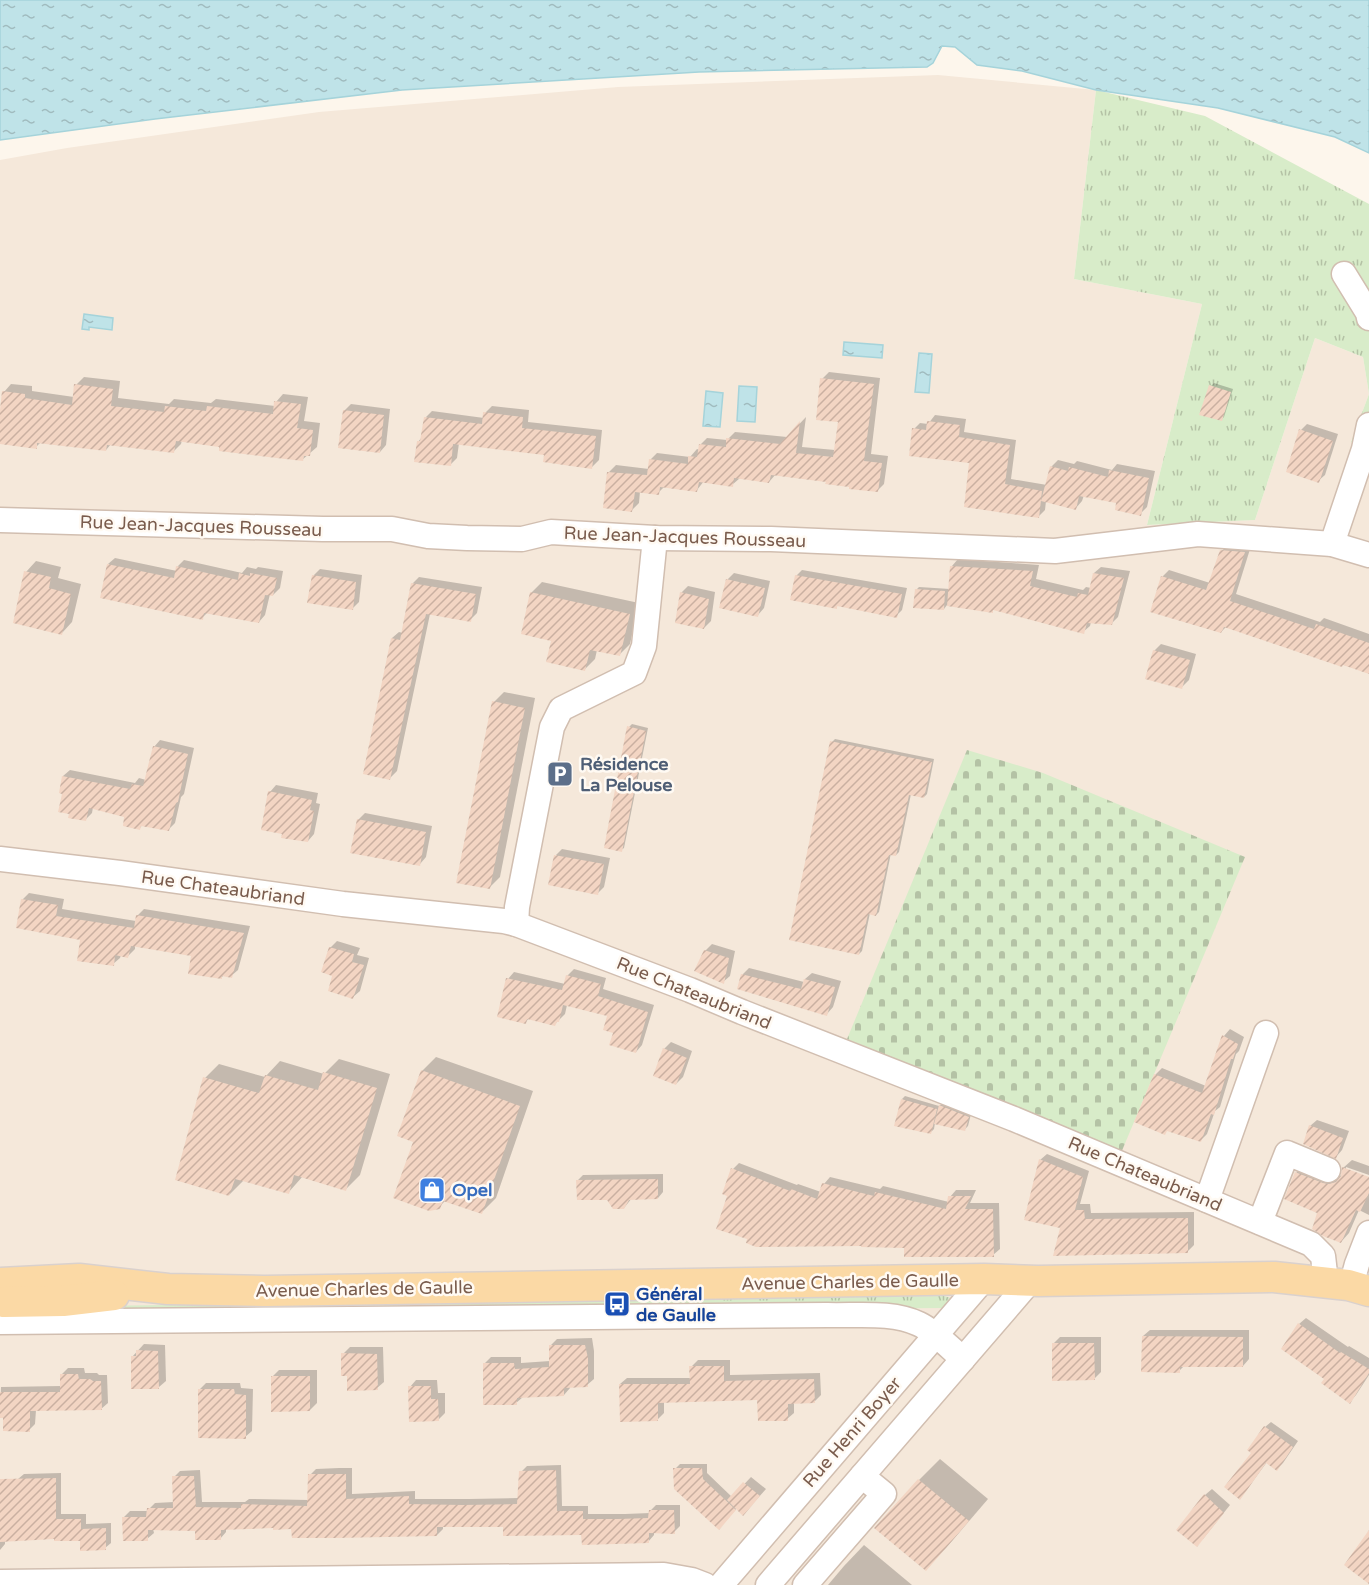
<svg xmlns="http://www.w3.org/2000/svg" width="1369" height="1585" font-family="'Varela Round',sans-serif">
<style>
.residential{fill:#f5e8da}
.grass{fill:url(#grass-tufts)}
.cemetery{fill:url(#cemetery-stones)}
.water{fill:url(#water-ripples);stroke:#a5d3da;stroke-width:1.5}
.shadow{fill:#0003}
.building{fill:url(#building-hatch)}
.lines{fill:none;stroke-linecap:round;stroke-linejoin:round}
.minor-casing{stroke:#d1beb0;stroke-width:27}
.major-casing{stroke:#dad1cd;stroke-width:33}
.minor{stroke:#fff;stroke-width:24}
.major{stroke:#fbd9a5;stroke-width:30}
.labels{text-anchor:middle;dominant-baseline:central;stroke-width:5;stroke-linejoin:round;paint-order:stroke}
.street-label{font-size:18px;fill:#7a5c4d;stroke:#fffaf3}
.service-label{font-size:18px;font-weight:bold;fill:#4e5e75;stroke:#fffaf3;text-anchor:start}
.shop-label{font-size:18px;font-weight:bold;fill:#366cbe;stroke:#fffaf3;text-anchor:start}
.transit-label{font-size:18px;font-weight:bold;fill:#164399;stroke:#fffaf3;text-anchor:start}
</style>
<defs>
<pattern id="grass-tufts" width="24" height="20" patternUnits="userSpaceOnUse" patternTransform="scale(1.5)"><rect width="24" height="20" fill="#d8ecc9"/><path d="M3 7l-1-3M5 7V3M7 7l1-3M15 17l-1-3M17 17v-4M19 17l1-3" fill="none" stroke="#b4c2a5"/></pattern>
<pattern id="cemetery-stones" width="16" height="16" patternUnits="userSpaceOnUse" patternTransform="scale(1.5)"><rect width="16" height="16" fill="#d8ecc9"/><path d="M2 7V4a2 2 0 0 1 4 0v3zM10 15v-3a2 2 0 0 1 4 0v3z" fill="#b4c2a5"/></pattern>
<pattern id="water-ripples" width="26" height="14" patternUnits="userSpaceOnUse" patternTransform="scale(1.5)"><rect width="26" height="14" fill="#bfe3e8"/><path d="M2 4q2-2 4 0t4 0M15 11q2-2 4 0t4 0" fill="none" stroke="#a0bbbe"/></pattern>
<pattern id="building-hatch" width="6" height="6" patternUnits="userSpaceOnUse" patternTransform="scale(1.5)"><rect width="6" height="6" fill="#f3d5c3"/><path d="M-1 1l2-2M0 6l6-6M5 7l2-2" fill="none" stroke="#cab0a1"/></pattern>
</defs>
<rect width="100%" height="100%" fill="#fdf6ec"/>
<!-- residential -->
<polygon class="residential" points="938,75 1096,90 1074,279 1202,304 1147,525 1255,520 1315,338 1363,357 1369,394 1351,442 1369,451 1369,1585 0,1585 0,160 67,148 319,112 618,87"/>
<!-- grass -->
<g class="grass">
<polygon points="1096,90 1205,116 1369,204 1369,451 1351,442 1369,394 1363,357 1315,338 1255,520 1147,525 1202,304 1074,279"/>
<polygon points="944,1296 951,1298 947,1308 0,1316 0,1307"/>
</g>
<!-- cemetery -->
<polygon class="cemetery" points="967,750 1043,773 1245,857 1121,1153 847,1039"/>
<!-- water -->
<g class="water">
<polygon points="0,0 1369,0 1369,153 1335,137 1218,108 1096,90 1022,71 977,65 955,47 942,46 933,63 927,67 699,72 402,90 155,119 0,140"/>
<polygon points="84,314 113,318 112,330 89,327 89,330 82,329"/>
<polygon points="844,342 883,345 882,358 843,355"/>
<polygon points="919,353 932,354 929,393 915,392"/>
<polygon points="739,386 757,387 755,422 737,421"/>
<polygon points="706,391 723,393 720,427 703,426"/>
</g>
<!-- shadow -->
<g class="shadow">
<polygon points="829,372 880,378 871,454 888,456 884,484 877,491 827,481 776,474 769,482 740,478 732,485 704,481 697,490 665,486 658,493 640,491 639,503 632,510 609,472 616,465 649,469 650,460 657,453 690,457 697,449 700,450 700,445 707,438 727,440 735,432 787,437 806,417 802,447 835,450 840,421 822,379"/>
<polygon points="84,377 120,381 118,398 169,404 174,399 211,403 216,399 275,406 276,402 283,394 308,397 304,421 320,423 317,447 302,460 220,445 182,440 181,444 173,452 111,444 106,450 41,442 36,447 0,443 0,422 4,392 11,384 32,386 32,391 74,397 76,385"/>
<polygon points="1214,383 1233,389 1224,417 1221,420 1211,386"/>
<polygon points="351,404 390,409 386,445 380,452 344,411"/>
<polygon points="492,406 529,410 528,422 602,430 599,460 592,467 545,454 459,443 457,458 450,465 418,442 422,437 425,418 432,411 484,418 485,413"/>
<polygon points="935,415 966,419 964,432 1016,440 1011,479 1047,485 1051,467 1058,460 1074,464 1077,461 1112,470 1117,464 1155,471 1147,507 1140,514 1118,502 1084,495 1082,501 1076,508 1046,501 1045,510 1039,516 971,462 914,429 920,423 928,424"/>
<polygon points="1307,424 1338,434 1325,475 1318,481 1301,430"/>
<polygon points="1228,544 1251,546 1236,594 1320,622 1324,618 1369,634 1369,673 1226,627 1221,632 1162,577 1169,570 1210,583 1222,551"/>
<polygon points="115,558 177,571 177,567 184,560 242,573 247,567 256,569 258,567 283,571 280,588 273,595 270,594 265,615 259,622 208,612 202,618 108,564"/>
<polygon points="958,559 1039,565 1036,579 1083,590 1086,587 1091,588 1094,573 1101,567 1130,571 1118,617 1112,623 1091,622 1090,626 1083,632 994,609 992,611 947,605 944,609 916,590 919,587 950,589 952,566"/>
<polygon points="36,561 61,567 58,578 81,584 72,622 62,633 26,572"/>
<polygon points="320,569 362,575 359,602 352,609 313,576"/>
<polygon points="802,570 907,588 902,610 896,616 839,605 836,607 796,576"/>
<polygon points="734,573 770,581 764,608 758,615 727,580"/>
<polygon points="419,577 482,587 477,613 470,620 430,614 397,771 390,778 392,638 399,632 403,633 412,584"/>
<polygon points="542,582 639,603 630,644 619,655 597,650 595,659 584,670 552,640 531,593"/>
<polygon points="688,586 715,592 711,621 704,628 681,593"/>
<polygon points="1161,644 1196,654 1189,680 1182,687 1154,651"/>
<polygon points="504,692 535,698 500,877 489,888 494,702"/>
<polygon points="632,724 648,728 624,848 621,850 629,727"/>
<polygon points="835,739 934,759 927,794 924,797 911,794 899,852 896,855 891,853 879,912 876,915 870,913 862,951 859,954 832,742"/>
<polygon points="160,740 194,748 184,794 181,797 175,823 169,829 143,824 140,828 126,816 93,807 92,813 86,819 64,793 63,776 70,770 135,783 139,778 146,780 154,747"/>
<polygon points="276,785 318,793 316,803 320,804 314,834 308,841 284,833 270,792"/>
<polygon points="365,813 432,826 426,857 420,864 358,820"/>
<polygon points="562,849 610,858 604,887 597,894 556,855"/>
<polygon points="29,893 64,899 62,909 136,921 137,916 144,909 250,926 238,970 231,976 224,975 222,977 193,955 135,945 135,949 128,956 121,955 120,958 113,964 82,939 22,900"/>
<polygon points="337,941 360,948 357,955 369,958 360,991 353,997 334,975 330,948"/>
<polygon points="712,944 735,951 730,976 723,982 705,951"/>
<polygon points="749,968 804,982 805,979 812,973 841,981 833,1007 827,1014 742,975"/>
<polygon points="574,969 606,978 603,989 654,1005 642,1045 636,1052 615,1032 609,1015 567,1005 565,1014 555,1024 529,1018 526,1022 508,979 514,972 565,984 567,976"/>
<polygon points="1230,1029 1244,1037 1239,1051 1236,1054 1220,1107 1215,1111 1207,1134 1200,1141 1155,1075 1162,1068 1206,1086 1224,1036"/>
<polygon points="671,1042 692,1051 683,1077 676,1084 664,1049"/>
<polygon points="436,1057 533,1091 496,1198 482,1212 446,1200 439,1207 415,1141 422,1071"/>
<polygon points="339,1059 390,1074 360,1175 346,1189 303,1176 288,1193 244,1180 229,1195 205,1078 219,1064 265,1077 280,1061 324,1074"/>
<polygon points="905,1096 939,1106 943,1103 971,1114 968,1126 965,1129 935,1123 934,1129 931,1132 902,1099"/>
<polygon points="1317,1120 1349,1131 1342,1150 1336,1157 1310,1126"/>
<polygon points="1047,1154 1089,1171 1080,1204 1090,1204 1091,1213 1194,1212 1194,1245 1188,1251 1062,1227 1040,1160"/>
<polygon points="1352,1160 1369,1166 1369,1175 1346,1167 1346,1171 1369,1178 1369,1215 1359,1210 1349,1233 1341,1242 1319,1212 1296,1173 1305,1164 1332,1175 1339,1176 1343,1175 1343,1168"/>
<polygon points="739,1163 797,1185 798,1184 821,1192 824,1184 830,1177 880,1189 883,1186 949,1202 950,1197 956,1190 976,1190 970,1203 999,1203 1000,1249 993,1255 905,1246 749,1238 729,1195 733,1169"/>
<polygon points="663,1174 663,1192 658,1198 632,1198 624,1208 578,1180 583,1175"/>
<polygon points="1306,1318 1348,1347 1349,1346 1369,1358 1369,1375 1356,1395 1350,1402 1326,1378 1299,1324"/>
<polygon points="1150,1330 1249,1330 1249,1359 1243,1366 1185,1365 1179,1371 1143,1336"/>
<polygon points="1060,1337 1101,1337 1101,1372 1094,1379 1053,1344"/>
<polygon points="592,1338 594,1351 594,1379 587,1385 570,1386 570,1388 564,1395 523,1397 516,1403 484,1364 491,1357 521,1357 521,1363 550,1361 550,1346 557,1339"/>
<polygon points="144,1344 165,1345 166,1381 159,1387 132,1357"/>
<polygon points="350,1347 383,1347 384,1382 377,1388 348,1374 343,1354"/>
<polygon points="698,1360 730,1360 730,1375 820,1373 821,1395 814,1402 794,1402 794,1413 787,1419 759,1398 664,1401 664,1413 657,1420 620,1384 627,1378 691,1378 691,1367"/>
<polygon points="68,1368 84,1368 85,1373 97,1373 99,1375 107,1375 108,1403 101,1409 36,1410 35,1424 29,1430 4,1417 0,1417 1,1387 61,1386 61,1375"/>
<polygon points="279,1370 317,1370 317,1403 310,1410 272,1377"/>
<polygon points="416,1380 437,1380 438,1393 445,1393 445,1413 438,1420 410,1387"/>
<polygon points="206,1383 240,1383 241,1388 253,1389 252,1431 245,1437 199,1390"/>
<polygon points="1271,1422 1298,1441 1283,1463 1277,1469 1267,1462 1245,1492 1253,1453 1265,1427"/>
<polygon points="940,1459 988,1499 946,1548 926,1569 877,1528 919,1480"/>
<polygon points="680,1464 707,1464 707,1473 732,1497 751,1477 766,1489 750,1507 737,1508 724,1523 675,1469"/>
<polygon points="561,1465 562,1506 588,1506 588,1514 625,1514 650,1513 650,1511 656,1505 680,1505 680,1526 674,1532 654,1532 654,1535 648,1542 505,1525 443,1526 443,1529 437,1535 274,1526 226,1528 226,1532 220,1539 196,1529 153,1529 154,1533 147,1539 124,1517 130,1511 148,1511 149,1509 155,1503 174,1502 174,1477 180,1471 200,1470 202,1502 245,1502 249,1499 309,1500 310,1475 316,1469 339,1468 352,1468 352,1494 415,1491 415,1499 469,1499 519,1498 521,1472 527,1466"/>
<polygon points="61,1473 61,1514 86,1514 86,1524 111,1523 111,1543 105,1548 81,1540 56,1538 5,1540 5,1544 0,1550 0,1514 18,1479 24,1474"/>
<polygon points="1212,1489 1230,1505 1203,1539 1205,1495"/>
<polygon points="864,1545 912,1585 828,1585 844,1566"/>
</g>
<!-- building -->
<g class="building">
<polygon points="820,378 874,384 864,461 882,463 878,492 849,489 849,487 825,484 826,482 771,475 769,483 734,478 733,487 699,482 697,492 660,487 659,495 635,492 632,512 603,508 607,472 647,475 649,459 688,464 688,456 697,457 699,444 726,447 726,438 780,444 800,421 796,453 833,457 838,422 816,420"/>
<polygon points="74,384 113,389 111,406 164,412 165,406 206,411 207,406 273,414 274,401 301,404 297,428 313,430 310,456 304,456 303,461 268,457 219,451 219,447 176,441 174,453 107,445 106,451 37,443 37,449 0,444 0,410 2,391 25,394 25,398 72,405"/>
<polygon points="1209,385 1231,392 1222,421 1199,415"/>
<polygon points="343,410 384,415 380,453 338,448"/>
<polygon points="483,412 523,417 522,428 596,436 592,469 543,462 544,455 453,444 451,466 414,462 417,441 420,441 424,417 482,424"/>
<polygon points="927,421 960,425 959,437 1010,445 1005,484 1042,491 1039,518 964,507 969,463 909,456 912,428 926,430"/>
<polygon points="1299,429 1333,441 1319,483 1286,472"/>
<polygon points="1050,466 1068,471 1069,467 1108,477 1109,470 1149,478 1141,516 1115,510 1116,503 1079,496 1076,510 1041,501"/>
<polygon points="1220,550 1245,552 1230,601 1314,629 1316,624 1369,643 1369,674 1343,665 1342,667 1224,627 1221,633 1150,612 1161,576 1206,590"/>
<polygon points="107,564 174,578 176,566 238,580 239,573 250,576 250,573 277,578 273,596 265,595 259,623 204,613 203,620 100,598"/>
<polygon points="950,566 1033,571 1030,586 1077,597 1078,593 1088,595 1093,573 1124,578 1112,625 1087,623 1084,634 993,610 993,613 947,606"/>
<polygon points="24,571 51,577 49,588 71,594 62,635 13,623"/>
<polygon points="312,575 356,582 353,610 307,603"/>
<polygon points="795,575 902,594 897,618 837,606 837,609 790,600"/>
<polygon points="726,579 765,588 758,617 719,608"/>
<polygon points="411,583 476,594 471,622 426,614 390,780 363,774 391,638 400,640"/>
<polygon points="915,589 945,591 944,610 913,608"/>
<polygon points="530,592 630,614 620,656 590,650 585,671 546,662 551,641 521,634"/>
<polygon points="680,592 709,599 704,629 675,623"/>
<polygon points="1153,650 1190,660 1182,689 1145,679"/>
<polygon points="492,701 525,708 490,889 456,883"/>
<polygon points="627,726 646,731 622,852 604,848"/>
<polygon points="830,741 932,762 924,798 909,795 896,856 889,855 876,916 868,914 859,955 789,940"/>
<polygon points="153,746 188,754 178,802 176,803 169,831 141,826 140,830 123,826 124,817 89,808 86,821 68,818 69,814 58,812 62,794 59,793 62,776 130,789 132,784 143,786"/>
<polygon points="268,791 312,800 310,810 314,811 308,842 281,838 282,834 261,830"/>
<polygon points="357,819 426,832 420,866 350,853"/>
<polygon points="554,855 604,864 598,895 548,885"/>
<polygon points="21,899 58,905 56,916 134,928 136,915 244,933 232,978 222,976 222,979 188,974 191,956 131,946 128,958 115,955 114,966 77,961 80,940 16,928"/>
<polygon points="329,947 354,954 352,962 364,965 353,999 328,991 332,976 321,972"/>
<polygon points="704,950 729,958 724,984 694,971"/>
<polygon points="741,974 801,989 804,979 835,987 827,1016 737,989"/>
<polygon points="566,975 601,984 598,996 648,1012 636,1053 609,1045 613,1033 603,1030 607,1016 563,1005 559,1022 557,1022 555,1026 527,1019 526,1024 497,1017 506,978 562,990"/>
<polygon points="1222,1035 1238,1044 1233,1059 1231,1059 1214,1115 1211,1114 1201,1142 1167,1131 1165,1135 1134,1122 1154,1074 1202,1093"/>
<polygon points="663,1048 687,1058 676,1085 653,1076"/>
<polygon points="421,1070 520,1106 482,1214 443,1201 440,1209 429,1211 393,1198 413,1142 397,1136"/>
<polygon points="323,1072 377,1088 346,1191 294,1175 289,1194 235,1179 229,1196 175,1180 203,1077 259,1093 265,1075 318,1090"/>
<polygon points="901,1099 937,1109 931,1134 894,1126"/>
<polygon points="939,1105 969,1117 965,1131 934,1124"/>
<polygon points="1309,1125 1343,1138 1336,1159 1303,1144"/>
<polygon points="1039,1159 1083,1177 1075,1210 1084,1210 1085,1219 1188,1218 1188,1253 1053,1256 1060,1228 1024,1220"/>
<polygon points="1342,1167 1369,1177 1369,1193 1360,1212 1356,1210 1341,1243 1323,1236 1312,1229 1317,1213 1284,1199 1295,1172 1323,1183 1329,1184 1336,1182 1341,1176"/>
<polygon points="731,1168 790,1191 791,1189 817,1199 822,1183 874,1196 875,1192 946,1209 948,1196 971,1196 965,1209 993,1209 994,1257 904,1257 904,1248 861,1247 861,1246 756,1247 746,1243 747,1239 716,1229 727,1196 722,1194"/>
<polygon points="658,1179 658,1199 629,1200 624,1209 613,1209 607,1200 577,1200 576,1180"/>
<polygon points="1298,1323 1340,1353 1341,1352 1369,1369 1369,1373 1350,1404 1321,1383 1324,1379 1281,1349"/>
<polygon points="1142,1336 1243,1337 1243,1367 1180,1367 1180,1373 1141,1372"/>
<polygon points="1052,1343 1094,1343 1095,1380 1052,1381"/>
<polygon points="549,1345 585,1345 588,1358 588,1387 564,1388 564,1396 517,1398 517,1405 483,1405 483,1363 514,1363 515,1369 549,1367"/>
<polygon points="136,1350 158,1351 159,1389 131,1389 131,1356 136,1356"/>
<polygon points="341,1353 377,1354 378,1390 347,1391 347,1376 341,1376"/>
<polygon points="689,1366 724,1366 724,1381 814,1379 815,1403 788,1404 788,1421 758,1421 757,1400 658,1403 658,1421 620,1422 619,1384 690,1384"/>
<polygon points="60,1374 78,1374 79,1379 90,1379 93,1381 101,1381 102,1410 30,1411 30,1432 3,1431 3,1418 0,1418 0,1392 60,1392"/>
<polygon points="271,1376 310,1376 310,1411 271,1412"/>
<polygon points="408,1386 431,1386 431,1399 438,1399 439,1421 409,1422"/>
<polygon points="198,1389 234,1389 235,1394 246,1395 246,1439 198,1438"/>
<polygon points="1264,1426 1293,1447 1277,1471 1266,1463 1240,1500 1224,1487 1251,1453 1247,1450"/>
<polygon points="673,1468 702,1468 703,1479 736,1510 719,1530 674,1489"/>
<polygon points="556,1470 557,1511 583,1511 583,1519 618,1519 648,1518 649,1510 674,1510 675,1534 649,1533 649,1543 582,1545 581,1535 503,1536 503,1527 437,1527 437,1536 336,1538 292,1538 291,1529 273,1530 273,1528 221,1530 221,1540 195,1540 195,1531 148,1530 148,1541 123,1541 122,1517 146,1517 147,1508 173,1508 172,1476 194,1476 196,1507 241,1508 241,1504 307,1506 308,1474 346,1474 346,1499 409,1496 409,1504 462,1505 517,1504 519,1471"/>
<polygon points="56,1478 56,1519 81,1519 81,1529 106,1528 106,1550 80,1551 80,1541 54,1541 54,1539 0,1542 0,1479"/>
<polygon points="918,1479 969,1521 926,1571 874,1528"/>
<polygon points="743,1482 760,1496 743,1516 727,1500"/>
<polygon points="1204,1494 1224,1513 1197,1547 1176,1530"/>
<polygon points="1369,1530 1369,1584 1344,1565"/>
</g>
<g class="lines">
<defs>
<g id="minor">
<polyline points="1344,274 1368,313 1369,318"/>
<polyline points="0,520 323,529 392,529 428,536 467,538 522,539 551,532 655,538 771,539 1055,551 1198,534 1332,544 1369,555"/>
<polyline points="1332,544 1364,449 1369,425"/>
<polyline points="0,859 120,873 343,904 504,921 516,924 690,990 742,1012 1014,1119 1311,1244 1323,1256 1326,1282"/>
<polyline points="516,924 517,907 552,727 561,709 634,673 644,646 655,538"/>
<polyline points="1207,1200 1266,1033"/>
<polyline points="1260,1222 1287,1153 1328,1170"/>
<polyline points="1351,1286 1357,1264 1369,1233"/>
<path d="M0,1322L827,1315C857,1316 892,1311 919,1324C934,1331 950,1348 963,1359"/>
<polyline points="0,1582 664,1575 692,1580 705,1585"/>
<polyline points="721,1585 984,1279"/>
<polyline points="768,1585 1031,1280"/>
<polyline points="805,1585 884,1494 862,1476"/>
</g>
<g id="major">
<polyline points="0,1283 79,1279 168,1289 265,1291 984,1279 1038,1281 1274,1277 1348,1285 1369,1291"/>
<polyline points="4,1302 63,1301 114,1295"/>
</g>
</defs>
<!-- minor casing -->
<use href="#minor" class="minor-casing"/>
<!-- major casing -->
<use href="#major" class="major-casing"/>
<!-- minor -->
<use href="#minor" class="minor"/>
<!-- major -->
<use href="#major" class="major"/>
</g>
<!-- icons -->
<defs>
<symbol id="parking-square" viewBox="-11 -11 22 22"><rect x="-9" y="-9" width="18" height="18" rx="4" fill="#5c6f8a" stroke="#fffaf3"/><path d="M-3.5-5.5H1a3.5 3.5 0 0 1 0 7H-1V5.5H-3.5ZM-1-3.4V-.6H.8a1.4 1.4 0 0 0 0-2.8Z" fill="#fff"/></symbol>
<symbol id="shop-square" viewBox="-11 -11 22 22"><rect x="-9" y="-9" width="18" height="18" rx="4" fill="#3f7fe0" stroke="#fffaf3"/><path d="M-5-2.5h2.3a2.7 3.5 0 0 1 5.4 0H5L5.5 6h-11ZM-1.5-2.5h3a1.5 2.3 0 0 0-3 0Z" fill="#fff"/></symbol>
<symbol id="bus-square" viewBox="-11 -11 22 22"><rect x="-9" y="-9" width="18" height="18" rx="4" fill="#1a4fb4" stroke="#fffaf3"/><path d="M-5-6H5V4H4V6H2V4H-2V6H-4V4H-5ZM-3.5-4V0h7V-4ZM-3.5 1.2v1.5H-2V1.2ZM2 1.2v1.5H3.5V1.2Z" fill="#fff"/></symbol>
</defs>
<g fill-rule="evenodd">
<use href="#parking-square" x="545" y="759" width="30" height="30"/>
<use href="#shop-square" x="417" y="1175" width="30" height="30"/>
<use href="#bus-square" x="602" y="1289" width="30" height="30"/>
</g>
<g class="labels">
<!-- street labels -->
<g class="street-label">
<text transform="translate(201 526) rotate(2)">Rue Jean-Jacques Rousseau</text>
<text transform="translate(685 537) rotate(2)">Rue Jean-Jacques Rousseau</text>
<text transform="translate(223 888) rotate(8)">Rue Chateaubriand</text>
<text transform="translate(694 993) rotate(22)">Rue Chateaubriand</text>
<text transform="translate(1145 1174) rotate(23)">Rue Chateaubriand</text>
<text transform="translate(850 1282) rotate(-1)">Avenue Charles de Gaulle</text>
<text transform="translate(364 1289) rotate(-1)">Avenue Charles de Gaulle</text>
<text transform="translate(852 1432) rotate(-49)">Rue Henri Boyer</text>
</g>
<!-- service labels -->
<g class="service-label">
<text x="580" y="764">Résidence<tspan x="580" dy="21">La Pelouse</tspan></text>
</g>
<!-- shop labels -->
<g class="shop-label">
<text x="452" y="1190">Opel</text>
</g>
<!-- transit labels -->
<g class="transit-label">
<text x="636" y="1294">Général<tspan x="636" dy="21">de Gaulle</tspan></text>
</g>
</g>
</svg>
